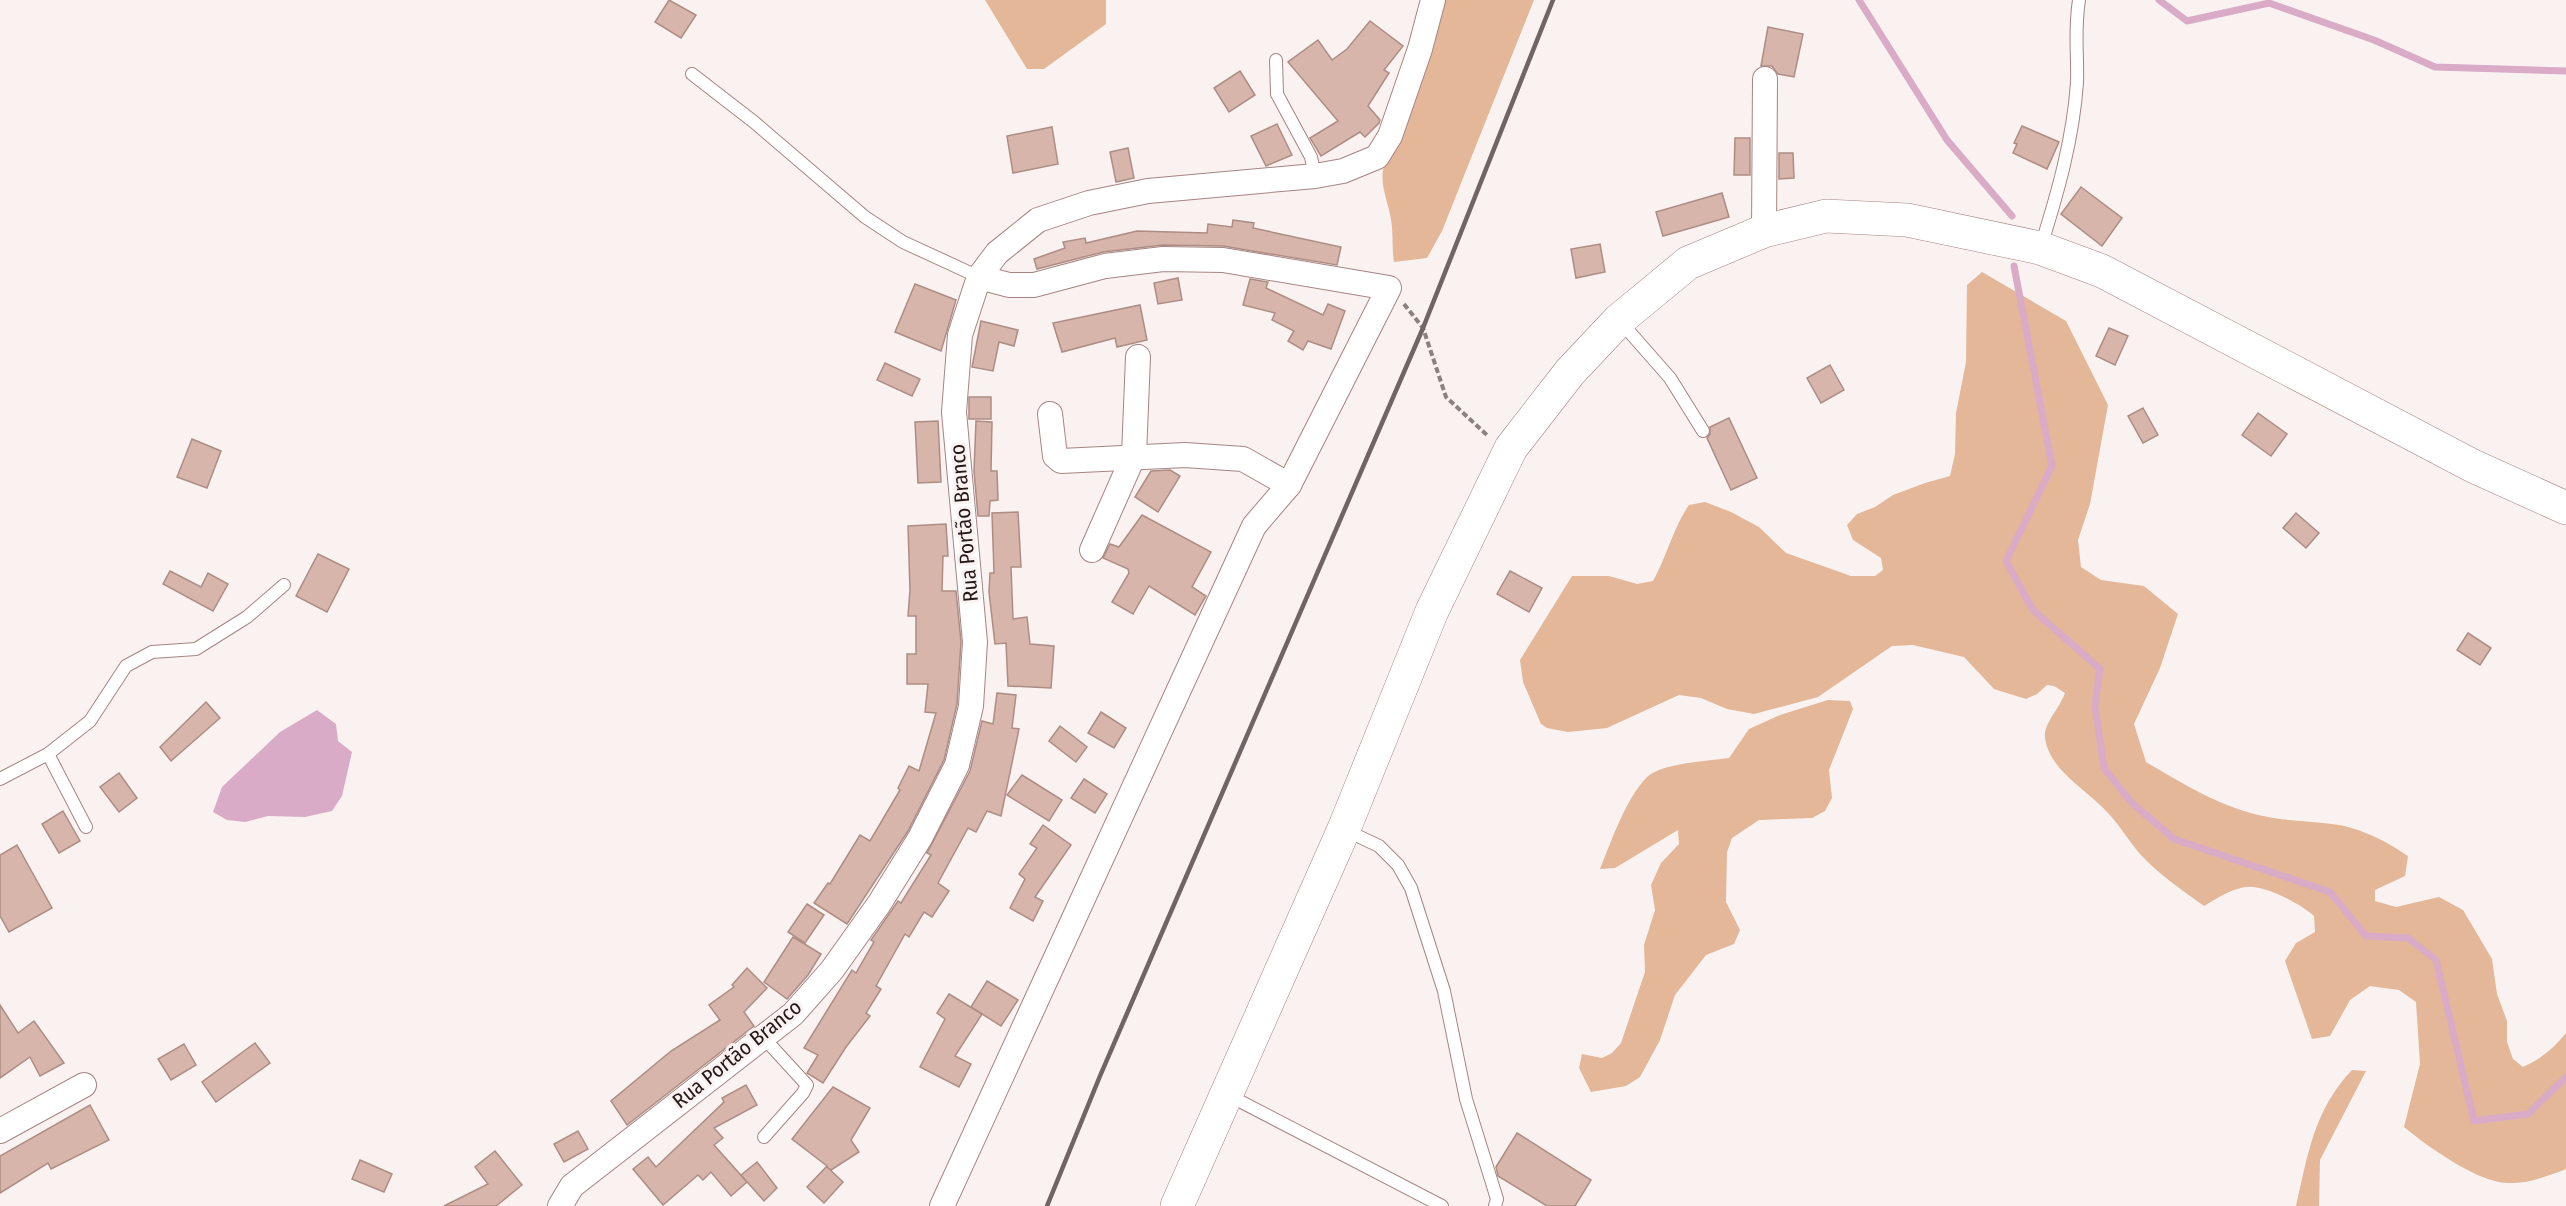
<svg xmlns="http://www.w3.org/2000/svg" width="2566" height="1206" font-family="'Fira Sans Condensed',sans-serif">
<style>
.forest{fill:#e3b798}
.water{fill:#daabc7}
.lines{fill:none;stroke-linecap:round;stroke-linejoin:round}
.stream{stroke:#daabc7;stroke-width:7}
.building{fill:#d8b5ab;stroke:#ad8d83;stroke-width:1.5}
.lane-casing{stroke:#a68483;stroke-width:14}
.street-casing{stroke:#a68483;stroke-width:26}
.secondary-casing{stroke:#a68483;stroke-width:34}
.path{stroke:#8b8180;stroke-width:4;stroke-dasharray:6 3;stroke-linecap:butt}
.lane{stroke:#fff;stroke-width:12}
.street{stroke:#fff;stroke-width:24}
.secondary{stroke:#fff;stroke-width:33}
.rail{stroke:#706464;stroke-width:4.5}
.labels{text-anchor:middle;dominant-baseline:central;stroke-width:6;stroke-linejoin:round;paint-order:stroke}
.street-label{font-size:21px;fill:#251818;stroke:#faf2f1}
</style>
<rect width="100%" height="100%" fill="#faf2f1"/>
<!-- forest -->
<g class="forest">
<polygon points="985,0 1106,0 1106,24 1044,69 1027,69"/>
<path d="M1441,0H1534L1442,231L1427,258L1394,262C1392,250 1393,240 1392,228C1391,207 1380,190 1383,170Z"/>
<path d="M1982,272L2066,321L2108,405L2090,504L2078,540L2081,567L2101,580L2144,586L2178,614L2160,668L2134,724L2146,762C2184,784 2220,807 2263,816C2286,821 2309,821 2332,824C2359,827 2386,841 2408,856L2405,876L2375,890V901L2396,907L2439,897L2463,910L2492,959L2497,994L2507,1021V1042L2513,1059L2523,1067C2541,1059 2554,1048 2566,1033V1169C2549,1176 2526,1184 2507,1183C2477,1182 2427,1146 2404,1127L2420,1064L2416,1002L2399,990L2370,986L2350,1000L2330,1036L2312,1039L2285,961L2296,943L2315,932L2314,916C2302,905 2270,888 2253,887C2237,885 2218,898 2204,906C2182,890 2158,874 2140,854C2129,841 2120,826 2109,814C2088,790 2050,772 2045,738C2043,724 2060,708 2065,693L2054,686L2047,685L2037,694L2026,699L1994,689L1964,657L1913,645L1892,646L1818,697L1754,714L1727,709L1701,698L1679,695L1607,728L1568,732L1547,728L1541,724L1523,682L1520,660L1572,576H1609L1637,584L1653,581C1667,556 1673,528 1689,505L1705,502L1731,512L1759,527L1786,553L1851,576H1875L1883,570L1881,558L1853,540L1847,525L1857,514L1875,507L1893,495L1925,483L1950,476L1955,454L1956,413L1966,362L1967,285Z"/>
<path d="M1828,700L1850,701L1853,709L1829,770L1832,798L1825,811L1812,818L1759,820L1732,838L1727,852L1726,902L1740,930L1734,944L1706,955L1675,995L1660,1040L1640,1077L1626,1086L1591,1092L1579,1068L1582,1054L1602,1058L1612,1053L1621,1043L1645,972L1644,945L1655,910L1651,885L1661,863L1679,844L1678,830L1615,868L1600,869C1611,842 1626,798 1647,777C1662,763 1708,761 1729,758L1749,729L1780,715Z"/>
<path d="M2352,1070L2366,1071L2320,1160L2319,1206H2296C2308,1154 2314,1110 2352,1070Z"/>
</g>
<!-- water -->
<polygon class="water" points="317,710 336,724 338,741 352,752 342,796 332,811 305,817 268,816 245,822 227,820 213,812 222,787 280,732"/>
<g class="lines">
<!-- stream -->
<g class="stream">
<polyline points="1859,0 1947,140 2012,216"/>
<polyline points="2159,0 2187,21 2269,3 2374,40 2435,67 2566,71"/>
<polyline points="2014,266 2052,466 2006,561 2033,610 2100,669 2095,706 2104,768 2131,802 2174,839 2330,892 2366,936 2408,938 2436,960 2474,1121 2528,1114 2566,1077"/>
</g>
</g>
<!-- building -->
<g class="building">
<polygon points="669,0 696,15 681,38 655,22"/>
<polygon points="1370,21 1403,46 1384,70 1389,73 1368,106 1380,120 1379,123 1365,137 1360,132 1321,156 1310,138 1338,121 1288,62 1318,40 1332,60 1347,49"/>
<polygon points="1768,27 1803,34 1794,77 1778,74 1772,66 1761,66"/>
<polygon points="1240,71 1255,95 1229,112 1214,88"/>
<polygon points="1277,124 1292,155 1266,166 1251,136"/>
<polygon points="2022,126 2059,142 2047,169 2013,153 2017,144 2014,143"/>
<polygon points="1052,127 1058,164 1013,173 1007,136"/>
<polygon points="1735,138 1750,138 1750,175 1734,175"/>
<polygon points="1128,148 1134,178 1116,182 1110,152"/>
<polygon points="1779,153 1793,153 1794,178 1779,179"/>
<polygon points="2081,187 2122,218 2102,246 2061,214"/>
<polygon points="1722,193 1729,217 1663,236 1656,212"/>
<polygon points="1233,220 1254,223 1253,228 1341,247 1337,265 1223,246 1163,245 1103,252 1037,269 1034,259 1065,248 1063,242 1085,238 1086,243 1137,231 1207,233 1208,224 1232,227"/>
<polygon points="1600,244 1605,272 1576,278 1571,249"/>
<polygon points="1178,278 1182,300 1158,304 1154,283"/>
<polygon points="1250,279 1268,282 1266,288 1323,315 1328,304 1345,311 1331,349 1308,341 1303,350 1288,341 1294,331 1272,320 1275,313 1243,305"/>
<polygon points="915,284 956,300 941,351 895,332"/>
<polygon points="1140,305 1147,340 1117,347 1115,338 1062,352 1053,323"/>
<polygon points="981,321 1018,330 1014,346 999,342 993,371 972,367"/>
<polygon points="2109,328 2128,336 2115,365 2096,356"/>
<polygon points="885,363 920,379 912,396 877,380"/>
<polygon points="1830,365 1844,390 1821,403 1807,378"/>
<rect x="969" y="397" width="22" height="22"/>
<polygon points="2143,408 2158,435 2143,443 2128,416"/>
<polygon points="2258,413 2287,434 2271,456 2242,435"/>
<polygon points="1729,418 1757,478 1731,490 1707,438 1710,434 1710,427"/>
<polygon points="938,421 941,482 918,483 915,422"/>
<polygon points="976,421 992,422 991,471 997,471 998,500 990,501 989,516 978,516 974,471"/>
<polygon points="192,439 221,451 207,488 177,477"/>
<polygon points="1170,470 1180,476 1158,512 1135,497 1151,471"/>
<polygon points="1018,512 1021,567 1011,567 1013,619 1027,617 1030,644 1054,646 1051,688 1008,686 1006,643 995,644 989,592 990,573 994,573 992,513"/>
<polygon points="2296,513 2319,533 2306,548 2283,528"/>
<polygon points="1142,515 1211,552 1192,587 1206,596 1195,615 1149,586 1133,614 1112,602 1129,573 1128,569 1103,558 1110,544 1119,547"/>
<polygon points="946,524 948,556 943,556 942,591 956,591 961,642 957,704 944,760 908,831 847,924 814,903 828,883 830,884 860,835 870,841 900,790 898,788 909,766 919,771 936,713 925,712 928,684 907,684 907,654 916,654 916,616 908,616 910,590 908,526"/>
<polygon points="318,554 349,569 327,612 296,596"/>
<polygon points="170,571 201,587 208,573 228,584 213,611 163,584"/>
<polygon points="1510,571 1542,588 1529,612 1497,594"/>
<polygon points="2468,633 2491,648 2480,665 2457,650"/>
<polygon points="997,693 1016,695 1012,728 1019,729 1001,816 987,811 976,832 968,828 938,883 949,891 932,917 924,912 909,937 905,934 876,986 881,989 866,1013 870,1016 846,1047 823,1083 807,1073 818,1055 804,1048 852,970 856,973 874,942 871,940 898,901 901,903 931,855 927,853 970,771 982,721 993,724"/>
<polygon points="206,702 220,718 171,761 160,747"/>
<polygon points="1101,712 1126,728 1114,748 1088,733"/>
<polygon points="1060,726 1087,747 1076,762 1049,741"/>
<polygon points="119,773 137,798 119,812 100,787"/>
<polygon points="1022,775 1062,800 1049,821 1007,795"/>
<polygon points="1084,779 1107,794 1095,813 1071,798"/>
<polygon points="63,811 80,841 59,853 42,824"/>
<polygon points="1043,825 1071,845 1035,897 1043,901 1033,921 1010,908 1025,879 1019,874 1037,848 1030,844"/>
<polygon points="17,845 52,908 9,932 0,916 0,855"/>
<polygon points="807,904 824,915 805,943 788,932"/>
<polygon points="793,937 821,954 808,975 787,999 764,982"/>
<polygon points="747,968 767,988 744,1012 754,1026 627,1125 611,1101 671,1051 720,1020 709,1005 734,987 732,985"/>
<polygon points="987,981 1018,1000 1001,1026 971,1007"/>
<polygon points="949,994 982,1014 955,1056 971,1064 959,1087 920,1067 945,1019 937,1013"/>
<polygon points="0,1005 18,1033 34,1021 64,1063 40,1076 30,1057 0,1078"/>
<polygon points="255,1043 270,1063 216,1102 202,1082"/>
<polygon points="184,1044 196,1065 171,1080 158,1059"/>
<polygon points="746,1085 757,1105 714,1128 723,1138 714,1145 747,1182 731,1196 711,1172 703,1180 698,1175 663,1205 633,1169 648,1157 656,1167 724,1102 722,1098"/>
<polygon points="833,1087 870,1108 851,1140 859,1152 831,1170 827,1167 843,1182 824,1203 807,1187 827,1166 792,1139"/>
<polygon points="90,1105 109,1140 51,1169 48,1163 0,1193 0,1156"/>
<polygon points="578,1131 588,1149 564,1162 554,1144"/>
<polygon points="1517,1133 1591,1180 1575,1206 1547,1206 1498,1176 1496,1167"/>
<polygon points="495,1151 522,1185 496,1206 444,1206 488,1184 475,1167"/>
<polygon points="360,1160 392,1174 384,1192 352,1179"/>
<polygon points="757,1162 777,1188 764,1201 741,1175"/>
</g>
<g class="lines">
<defs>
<g id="lane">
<polyline points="1276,60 1277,94 1311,157 1315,176"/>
<polyline points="692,74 754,122 865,217 903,242 979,277"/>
<path d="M2041,246C2058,192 2073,139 2077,83C2078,53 2074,32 2079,0"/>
<polyline points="1619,320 1670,378 1703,431"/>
<polyline points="48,754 86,827"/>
<polyline points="0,779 48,754 90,721 126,666 152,652 196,649 247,617 284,585"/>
<polyline points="1345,830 1379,846 1398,865 1411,888 1444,991 1466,1099 1497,1199 1495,1206"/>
<polyline points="762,1036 807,1085 803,1093 764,1137"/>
<polyline points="1228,1095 1442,1206"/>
</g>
<g id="street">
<polyline points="1764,231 1765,79"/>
<polyline points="1050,414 1055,456 1061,461 1185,455 1243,459 1289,485"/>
<polyline points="1092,550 1134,455 1138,357"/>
<polyline points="0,1131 84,1085"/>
<polyline points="560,1206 572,1186 793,1014 832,970 879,904 920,838 957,765 971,706 975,642 954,412 960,335 979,277 997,253 1038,220 1089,203 1148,191 1315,176 1343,171 1377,157 1390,136 1420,49 1433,0"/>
<polyline points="942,1206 1254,526 1289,485 1389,288 1223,260 1163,259 1105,266 1034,285 1009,285 979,277"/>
</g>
<polyline id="secondary" points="1177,1206 1344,829 1432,611 1511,448 1570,372 1619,320 1688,263 1764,231 1826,216 1907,220 2040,248 2102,271 2473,466 2566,508"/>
</defs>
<!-- lane casing -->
<use href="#lane" class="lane-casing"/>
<!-- street casing -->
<use href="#street" class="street-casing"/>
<!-- secondary casing -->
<use href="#secondary" class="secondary-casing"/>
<!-- path -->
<polyline class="path" points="1404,304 1423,328 1446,397 1488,436"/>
<!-- lane -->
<use href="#lane" class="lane"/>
<!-- street -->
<use href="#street" class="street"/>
<!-- secondary -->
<use href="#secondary" class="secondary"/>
<!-- rail -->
<polyline class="rail" points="1047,1206 1100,1076 1423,328 1553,0"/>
</g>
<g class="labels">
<!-- street labels -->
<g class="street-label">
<text transform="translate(964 523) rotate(-95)">Rua Portão Branco</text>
<text transform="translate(737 1054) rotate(-39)">Rua Portão Branco</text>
</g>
</g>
</svg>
